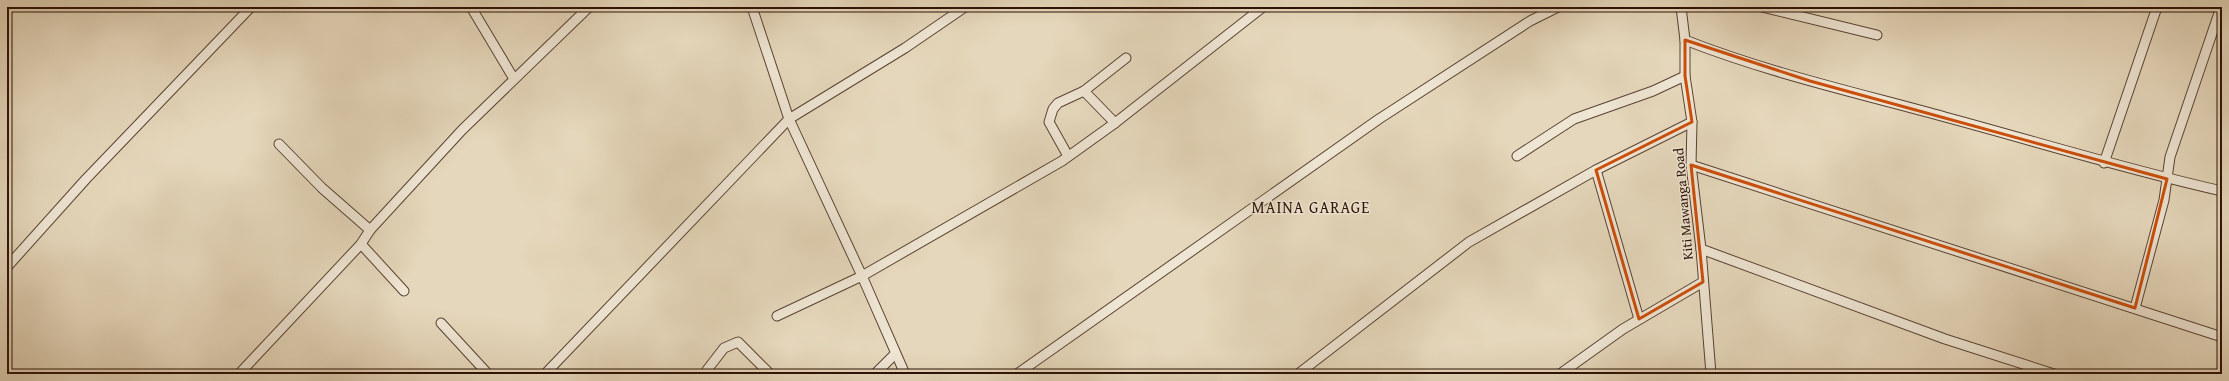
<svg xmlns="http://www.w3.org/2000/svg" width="2229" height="381" font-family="'Gentium Book Plus',serif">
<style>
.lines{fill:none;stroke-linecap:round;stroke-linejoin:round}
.minor-casing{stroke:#5a4233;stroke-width:11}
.minor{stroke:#eee5d3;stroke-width:9}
.marked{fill:none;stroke:#cc4e0b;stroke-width:3;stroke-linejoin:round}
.labels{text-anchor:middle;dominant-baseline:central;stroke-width:3;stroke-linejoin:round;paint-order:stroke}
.street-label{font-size:14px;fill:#2c1106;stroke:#eee5d3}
.quarter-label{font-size:16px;letter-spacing:1px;fill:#2c1106;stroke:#eee5d3}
</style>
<rect width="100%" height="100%" fill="#e5d7bb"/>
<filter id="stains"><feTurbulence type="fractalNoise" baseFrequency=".005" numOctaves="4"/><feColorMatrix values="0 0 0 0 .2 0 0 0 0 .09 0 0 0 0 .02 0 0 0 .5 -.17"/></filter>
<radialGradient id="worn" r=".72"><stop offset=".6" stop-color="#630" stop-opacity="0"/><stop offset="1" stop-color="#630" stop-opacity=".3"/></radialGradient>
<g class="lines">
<defs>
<g id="minor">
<polyline points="471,7 514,79"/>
<polyline points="752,7 789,119 862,276 905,374"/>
<polyline points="1681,7 1685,40 1685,76 1692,122 1691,165 1701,249 1711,374"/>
<polyline points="1762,7 1877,35"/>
<polyline points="1792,14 1799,7"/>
<path d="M1685,40C1769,73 1858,93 1945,117C2038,142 2128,170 2222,191"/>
<polyline points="1084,91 1115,123"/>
<polyline points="279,144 322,188 370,230"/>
<polyline points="1068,156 1049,122 1053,109 1058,103 1084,91 1126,58"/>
<polyline points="1517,156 1574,119 1653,91 1685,76"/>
<polyline points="2104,163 2157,7"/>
<polyline points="1691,165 2222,337"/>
<polyline points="1596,170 1639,319"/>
<polyline points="361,244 404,291"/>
<polyline points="1701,249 1945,339 2054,374"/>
<polyline points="7,267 86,179 251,7"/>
<polyline points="2135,308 2164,200 2170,157 2221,7"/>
<polyline points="777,316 862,276 1062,161 1115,123 1263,7"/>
<polyline points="441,323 488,374"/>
<polyline points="707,370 724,348 738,342 770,374"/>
<polyline points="239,374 361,244 370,230 462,130 589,7"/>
<polyline points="545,374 789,119 905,48 965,7"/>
<polyline points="875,374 895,354"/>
<polyline points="1017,374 1379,119 1530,21 1558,7"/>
<polyline points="1298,374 1469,242 1596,170 1692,122"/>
<polyline points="1560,374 1623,329 1703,282"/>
</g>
</defs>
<!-- minor casing -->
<use href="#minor" class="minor-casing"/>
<!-- minor -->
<use href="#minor" class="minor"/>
</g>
<!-- marked area -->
<path class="marked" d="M1685,40L1810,81L2167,179L2135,308L1691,165L1703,282L1639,319L1596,170L1692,122L1685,76Z"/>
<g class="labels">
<!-- street labels -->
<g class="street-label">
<text transform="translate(1683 204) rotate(-95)">Kiti Mawanga Road</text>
</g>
<!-- quarter labels -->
<g class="quarter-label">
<text x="1311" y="207">MAINA GARAGE</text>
</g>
</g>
<!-- margin -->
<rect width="2229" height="381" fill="none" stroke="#e5d7bb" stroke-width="24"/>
<rect x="8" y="8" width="2213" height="365" fill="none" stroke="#2c1106" stroke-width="2"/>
<rect x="12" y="12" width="2205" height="357" fill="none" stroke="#2c1106"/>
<rect width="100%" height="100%" filter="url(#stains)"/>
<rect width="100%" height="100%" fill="url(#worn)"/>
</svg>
